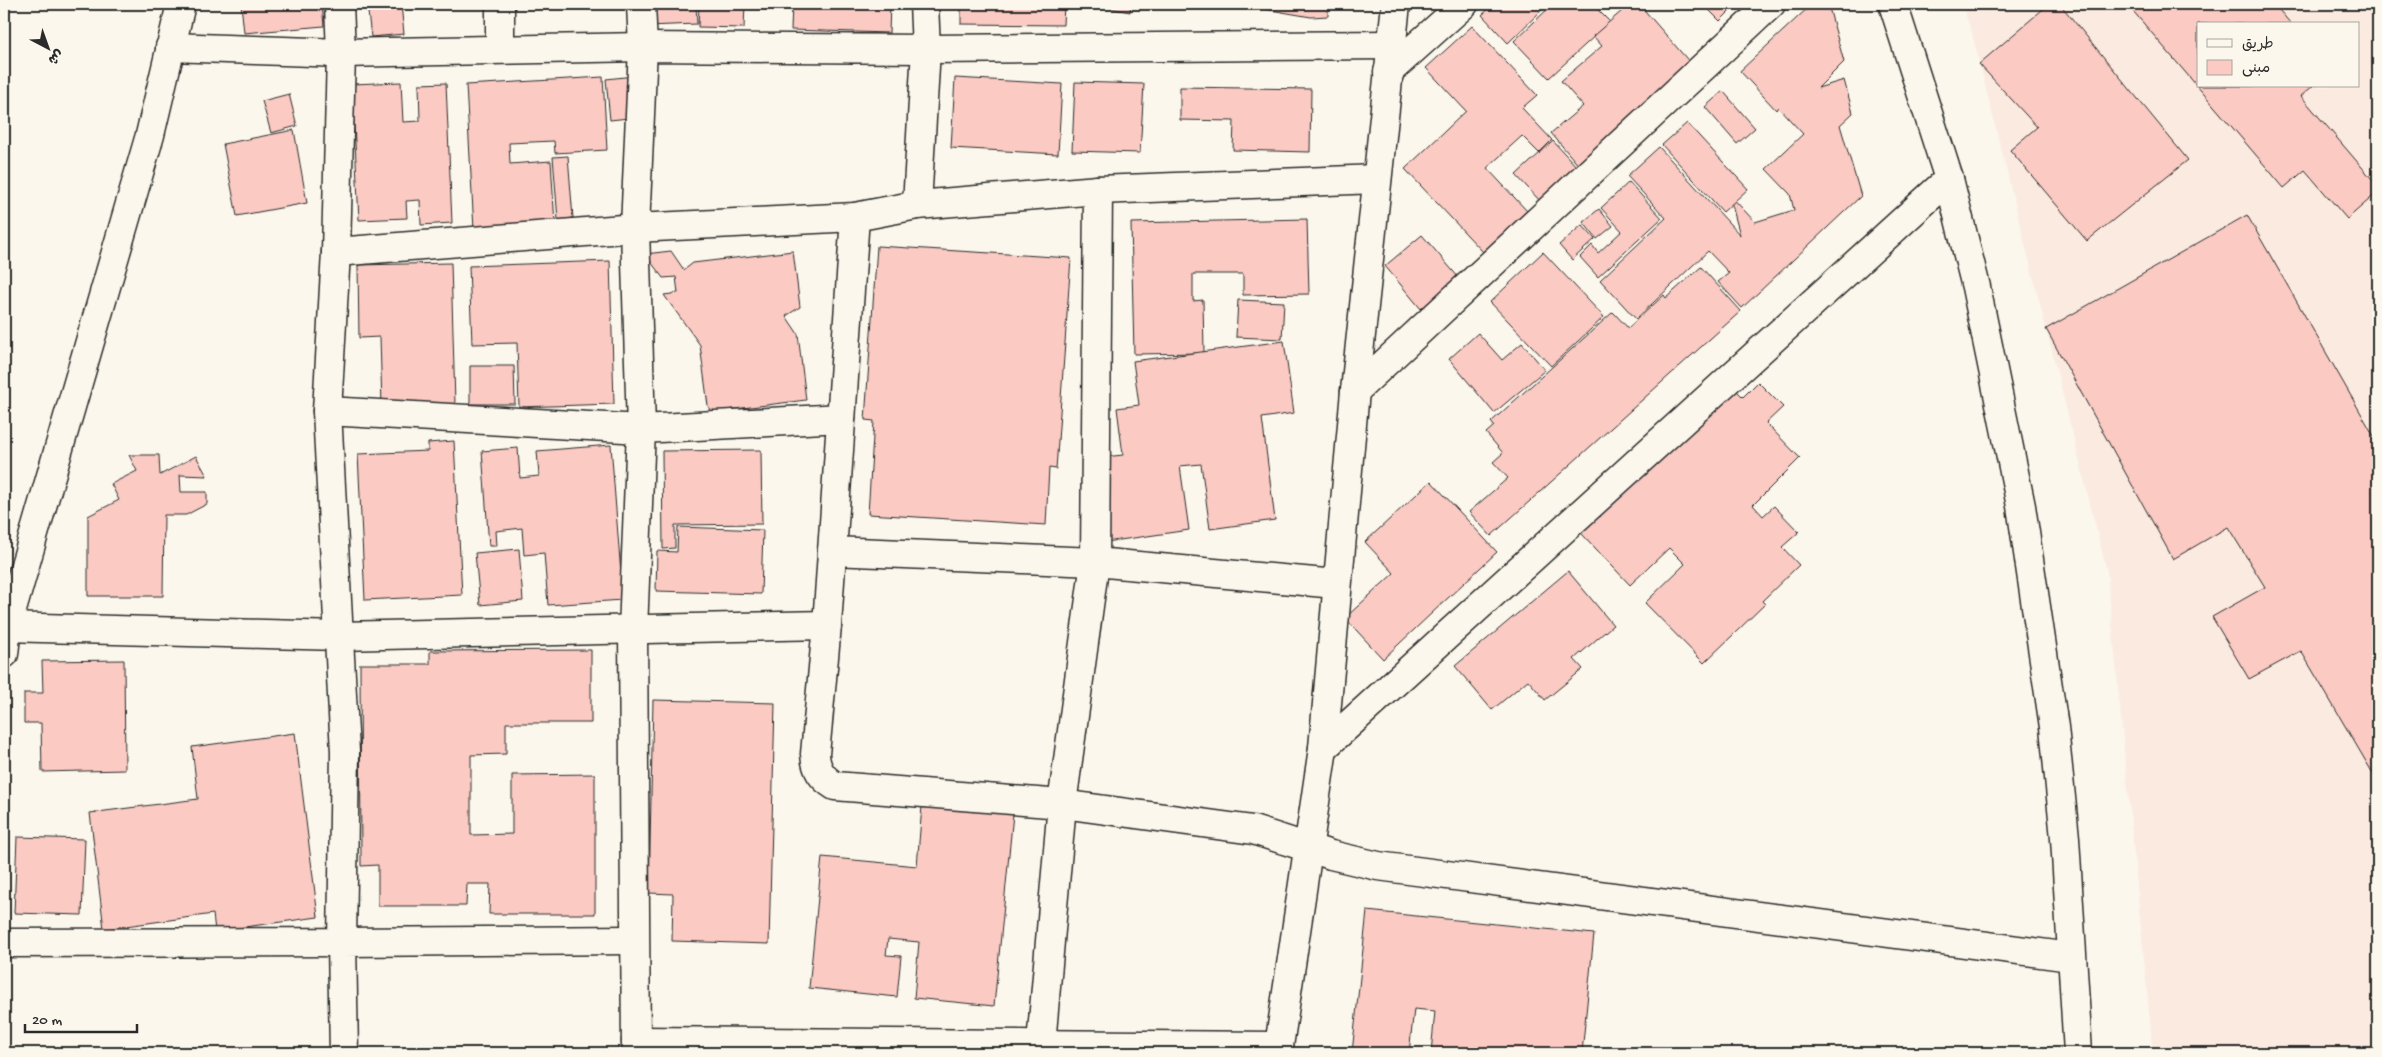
<svg xmlns="http://www.w3.org/2000/svg" width="2382" height="1057" font-family="'Gochi Hand','Playpen Sans Arabic',sans-serif">
<style>
.built{fill:#fbeae0;fill-rule:evenodd}
.building{fill:#facac3;stroke:#2b2b2b}
.lines{fill:none;stroke-linecap:round;stroke-linejoin:round}
.street-casing{stroke:#2b2b2b;stroke-width:31}
.secondary-casing{stroke:#2b2b2b;stroke-width:31}
.street{stroke:#fbf7ec;stroke-width:28}
.secondary{stroke:#fbf7ec;stroke-width:28}
</style>
<rect width="100%" height="100%" fill="#fbf7ec"/>
<filter id="ink" filterUnits="userSpaceOnUse"><feTurbulence type="fractalNoise" baseFrequency=".02" numOctaves="2"/><feDisplacementMap in="SourceGraphic" scale="10" xChannelSelector="R" yChannelSelector="G"/><feConvolveMatrix kernelMatrix="1 2 1 2 8 2 1 2 1" color-interpolation-filters="sRGB"/></filter>
<g filter="url(#ink)">
<!-- built -->
<g class="built">
<path d="M1962,4H2378V1053H2153L2107,571L1972,33ZM2198,24H2358V86H2198Z"/>
<polygon points="241,1046 239,1053 116,1053"/>
</g>
<!-- building -->
<g class="building">
<polygon points="241,4 322,4 324,26 244,33"/>
<polygon points="367,4 401,4 404,34 371,37"/>
<polygon points="646,4 696,4 697,24 647,26"/>
<polygon points="699,4 745,4 744,28 698,27"/>
<polygon points="792,4 890,4 889,33 791,30"/>
<polygon points="961,4 1064,4 1063,25 961,24"/>
<polygon points="1086,4 1131,4 1130,12"/>
<polygon points="1213,4 1328,4 1328,16 1311,17 1253,7 1235,8"/>
<polygon points="1494,4 1548,4 1508,43 1482,15"/>
<polygon points="1553,4 1592,4 1610,22 1549,78 1514,41"/>
<polygon points="1630,4 1639,4 1693,66 1580,167 1551,133 1583,106 1561,81 1602,46 1593,36"/>
<polygon points="1703,4 1737,4 1720,21"/>
<polygon points="1812,4 1828,4 1844,62 1818,88 1844,80 1853,113 1840,125 1861,196 1742,308 1718,282 1729,273 1708,251 1636,319 1600,280 1666,218 1627,176 1659,147 1740,235 1729,194 1755,222 1794,210 1790,194 1766,169 1803,134 1778,107 1776,110 1740,71"/>
<polygon points="2049,4 2060,4 2188,160 2087,241 2010,150 2037,127 1979,64"/>
<polygon points="2127,4 2274,4 2291,24 2198,24 2198,86 2313,86 2301,96 2378,186 2378,192 2347,219 2305,170 2284,188"/>
<polygon points="1472,26 1537,95 1522,108 1552,140 1539,153 1522,136 1487,168 1527,211 1483,252 1405,169 1466,111 1426,68"/>
<polygon points="634,76 638,117 610,120 606,79"/>
<polygon points="603,77 607,150 555,153 554,141 509,143 510,164 551,161 555,225 474,230 466,85"/>
<polygon points="955,78 1062,84 1058,154 951,148"/>
<polygon points="401,82 403,122 420,121 419,84 446,83 452,223 421,225 420,200 406,201 407,218 359,220 352,84"/>
<polygon points="1075,82 1144,84 1140,153 1072,151"/>
<polygon points="1180,87 1311,89 1310,152 1233,150 1234,121 1180,120"/>
<polygon points="1723,91 1755,128 1737,144 1705,107"/>
<polygon points="289,94 297,126 271,133 262,101"/>
<polygon points="1687,123 1748,189 1723,212 1662,145"/>
<polygon points="294,130 307,203 237,216 223,144"/>
<polygon points="1553,141 1577,167 1540,201 1516,175"/>
<polygon points="568,156 573,218 558,220 553,157"/>
<polygon points="1629,182 1662,218 1598,277 1580,257 1592,245 1598,253 1622,231 1601,208"/>
<polygon points="1599,209 1613,226 1597,239 1583,222"/>
<polygon points="2247,215 2378,443 2378,782 2301,651 2249,679 2212,617 2265,587 2228,527 2173,559 2046,329"/>
<polygon points="1307,219 1309,294 1243,295 1243,274 1193,274 1193,301 1203,300 1204,353 1134,354 1131,223"/>
<polygon points="1582,225 1595,239 1572,260 1559,245"/>
<polygon points="1422,235 1459,278 1421,309 1385,266"/>
<polygon points="877,246 1071,258 1056,469 1049,468 1046,525 868,514 874,421 865,420"/>
<polygon points="671,251 684,270 693,263 793,251 800,307 786,316 798,334 806,400 711,412 708,406 700,345 664,295 678,293 676,277 663,278 645,254"/>
<polygon points="1543,252 1604,317 1551,366 1490,302"/>
<polygon points="610,261 614,404 519,407 517,343 472,344 469,266"/>
<polygon points="451,263 455,404 382,407 380,337 359,338 358,265"/>
<polygon points="1701,267 1741,311 1491,536 1469,512 1508,478 1493,462 1503,453 1486,433 1494,426 1491,422 1613,312 1628,328 1664,295 1666,298"/>
<polygon points="1238,300 1284,302 1282,339 1236,337"/>
<polygon points="1478,333 1502,360 1522,343 1545,370 1494,413 1449,359"/>
<polygon points="1284,341 1294,413 1262,418 1275,520 1210,529 1201,464 1180,466 1189,530 1106,542 1095,458 1123,455 1117,408 1139,405 1133,361"/>
<polygon points="470,366 514,366 515,404 470,404"/>
<polygon points="1758,382 1783,407 1766,423 1800,458 1753,505 1763,516 1774,506 1799,532 1782,547 1799,565 1762,601 1765,604 1704,663 1645,603 1685,564 1669,548 1630,585 1581,533 1733,387 1743,397"/>
<polygon points="454,441 462,595 365,600 358,454 428,451 428,443"/>
<polygon points="611,445 623,600 548,605 544,553 524,555 522,528 496,531 497,546 489,546 482,451 518,448 520,478 539,476 537,451"/>
<polygon points="761,450 762,524 675,525 675,548 663,549 662,451"/>
<polygon points="129,455 159,455 160,475 196,456 207,476 180,475 181,492 207,492 207,504 186,515 164,515 163,596 88,596 88,516 119,500 111,484 137,471"/>
<polygon points="1431,481 1497,552 1383,659 1345,618 1394,573 1365,542"/>
<polygon points="678,527 763,530 761,594 656,591 657,551 677,552"/>
<polygon points="519,549 523,601 480,605 475,553"/>
<polygon points="1568,571 1613,625 1574,659 1583,669 1545,700 1528,680 1492,710 1455,666"/>
<polygon points="591,650 591,723 506,723 506,754 471,755 471,835 512,834 512,775 595,774 595,914 489,914 490,884 467,884 466,906 378,906 378,865 361,866 360,664 430,664 430,651"/>
<polygon points="124,660 125,770 42,772 41,723 24,723 24,693 43,693 42,661"/>
<polygon points="653,700 775,703 769,944 672,941 673,894 649,893"/>
<polygon points="295,733 318,917 215,931 213,914 104,929 90,813 198,799 192,747"/>
<polygon points="922,806 1013,814 994,1006 914,998 919,942 888,939 886,955 901,956 897,997 809,988 822,857 917,866"/>
<polygon points="17,837 85,839 82,915 14,913"/>
<polygon points="1367,911 1594,934 1582,1053 1431,1053 1435,1011 1414,1009 1409,1053 1352,1053"/>
</g>
<g class="lines">
<defs>
<g id="street">
<polyline points="170,47 341,53 339,4"/>
<polyline points="500,49 500,4"/>
<polyline points="1388,72 1464,4"/>
<polyline points="917,205 926,49 924,4"/>
<path d="M855,217L827,625L815,754C816,770 822,778 835,786L1062,804L1253,830L1331,855L1378,866L2071,957"/>
<polyline points="336,252 635,228 855,217 917,205 1098,190 1377,179"/>
<polyline points="1355,391 1771,4"/>
<polyline points="327,411 641,429 841,418"/>
<polyline points="832,551 1095,562 1336,584"/>
<polyline points="4,627 339,636 827,625"/>
<polyline points="4,654 7,627 150,135 181,4"/>
<polyline points="1323,748 1949,179"/>
<polyline points="4,943 342,942 345,752 327,411 336,252 341,53 643,47 926,49 1391,45"/>
<polyline points="636,1041 1279,1046"/>
<polyline points="1041,1044 1062,804 1095,562 1098,190"/>
<polyline points="344,1053 342,942 634,940"/>
<polyline points="636,1053 633,631 641,429 635,228 643,47 641,4"/>
</g>
<g id="secondary">
<polyline points="1893,4 1949,179 1976,287 2021,506 2054,727 2065,838 2078,1053"/>
<polyline points="1278,1053 1323,748 1355,391 1396,4"/>
</g>
</defs>
<!-- street casing -->
<use href="#street" class="street-casing"/>
<!-- secondary casing -->
<use href="#secondary" class="secondary-casing"/>
<!-- street -->
<use href="#street" class="street"/>
<!-- secondary -->
<use href="#secondary" class="secondary"/>
</g>
</g>
<!-- margin -->
<rect width="2382" height="1057" fill="none" stroke="#fbf7ec" stroke-width="20"/>
<rect x="10" y="10" width="2362" height="1037" fill="none" stroke="#2b2b2b" stroke-width="2" filter="url(#ink)"/>
<!-- legend -->
<rect x="2197" y="22" width="162" height="65" fill="#fbf7ec" stroke="#a8a59f"/>
<rect x="2207" y="39" width="25" height="8" fill="#fbf7ec" stroke="#a8a59f"/>
<text x="2242" y="48" font-size="15" fill="#2b2b2b">طريق</text>
<rect x="2207" y="60" width="25" height="15" fill="#facac3" stroke="#a8a59f"/>
<text x="2242" y="72" font-size="15" fill="#2b2b2b">مبنى</text>
<!-- north arrow -->
<g transform="translate(48 48) rotate(139)" stroke="#fbf7ec" stroke-width="4" paint-order="stroke">
<path d="M0-4L9 19L0 12L-9 19Z" fill="#2b2b2b"/>
<text y="-8" font-size="14" font-weight="bold" text-anchor="middle" fill="#2b2b2b">ش</text>
</g>
<!-- scale -->
<path d="M25 1024v8h112v-8" fill="none" stroke="#2b2b2b" stroke-width="2.5"/>
<text x="32" y="1024" font-size="15" fill="#2b2b2b" stroke="#fbf7ec" stroke-width="4" paint-order="stroke">20 m</text>
</svg>
